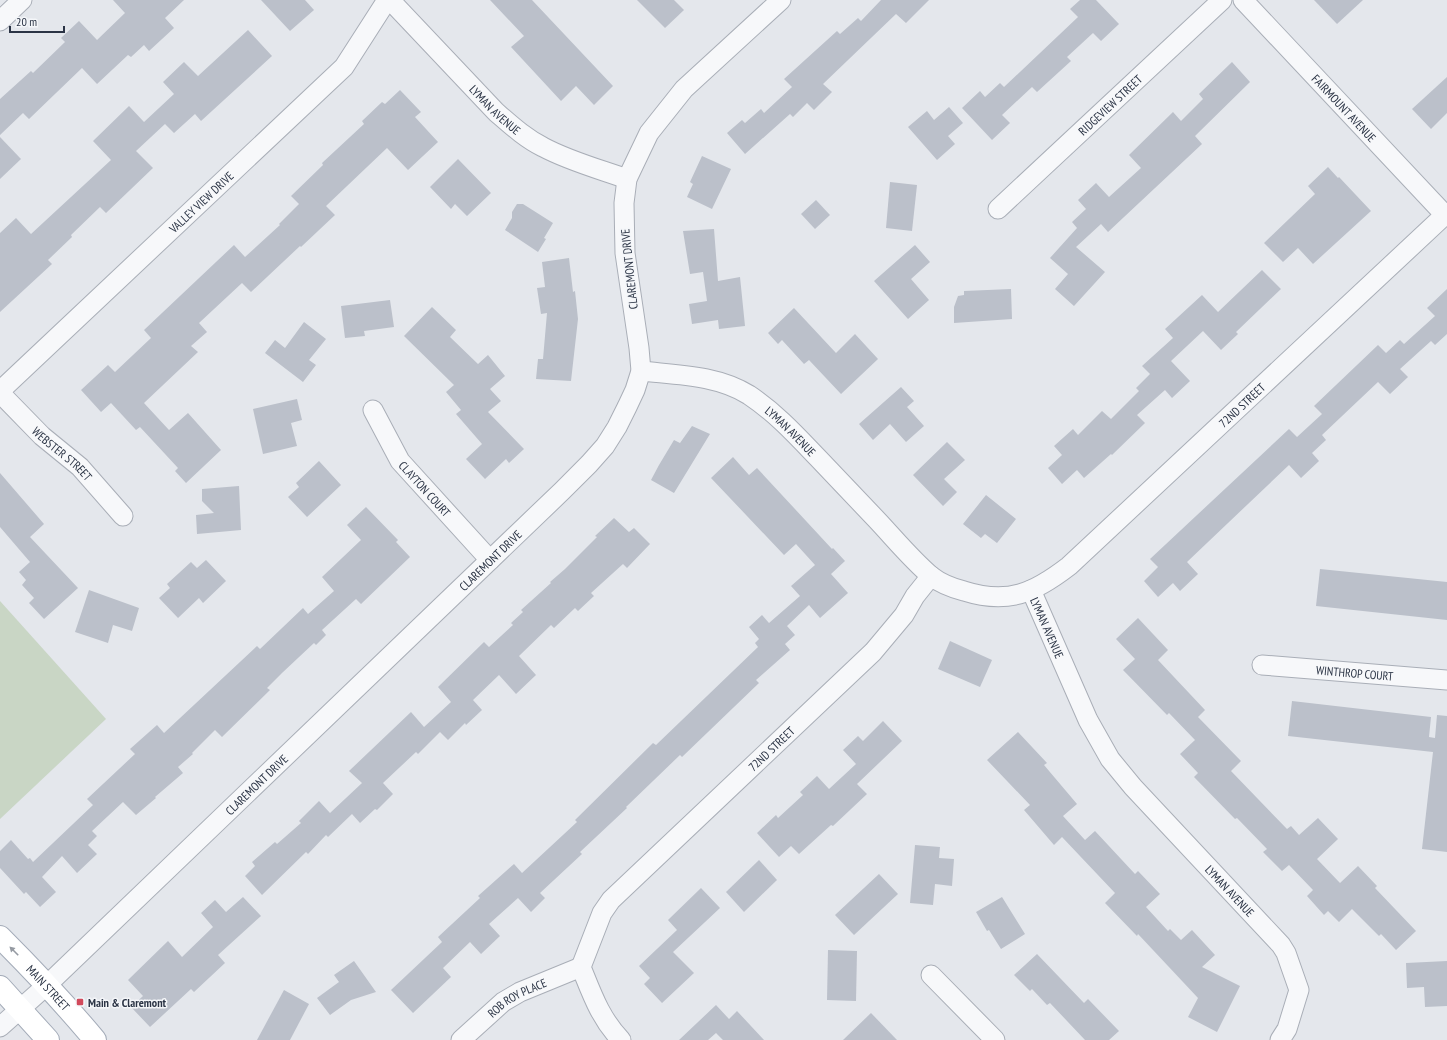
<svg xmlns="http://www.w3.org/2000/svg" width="1447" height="1040" font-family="'PT Sans Narrow',sans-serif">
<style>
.green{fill:#c9d6c5}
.building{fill:#bbc0ca}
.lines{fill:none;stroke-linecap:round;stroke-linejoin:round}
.minor-casing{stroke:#a9aeb7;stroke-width:21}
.major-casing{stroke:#a3abb8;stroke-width:24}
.minor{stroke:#f7f8fa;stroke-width:19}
.major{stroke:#fff;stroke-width:22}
.oneway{fill:#959aa2}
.poi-dot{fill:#d1495b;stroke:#f4f6f9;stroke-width:1.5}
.labels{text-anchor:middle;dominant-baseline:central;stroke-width:3;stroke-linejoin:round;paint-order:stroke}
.street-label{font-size:12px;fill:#2b3445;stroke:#f4f6f9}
.poi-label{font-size:12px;font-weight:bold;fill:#2b3445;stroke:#f4f6f9;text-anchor:start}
</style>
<rect width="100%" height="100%" fill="#e4e7ec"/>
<!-- green -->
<polygon class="green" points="0,601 106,719 0,819"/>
<!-- building -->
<g class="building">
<polygon points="113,0 184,0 165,18 174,28 149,51 144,45 131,57 128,55 97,84 82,68 29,119 23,113 0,135 0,99 31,71 33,73 65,42 61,38 79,21 97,40 125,13"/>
<polygon points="261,0 305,0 314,10 290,31"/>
<polygon points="490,0 532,0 613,86 594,105 576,86 561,101 511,47 524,36"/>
<polygon points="637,0 674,0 684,10 665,28"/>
<polygon points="881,0 929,0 906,23 896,14 823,84 832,92 814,110 807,103 793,117 790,114 745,154 727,133 742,120 745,123 761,109 764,113 792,87 784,79 837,31 840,34 858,18 861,21"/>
<polygon points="1080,0 1096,0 1119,24 1101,41 1093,33 1067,57 1071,61 1037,92 1032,87 1002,115 1010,123 992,140 962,108 980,91 985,97 1000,83 1004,87 1078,17 1070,9"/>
<polygon points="1314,0 1363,0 1337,24"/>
<polygon points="248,30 272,56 201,121 195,114 174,133 165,124 136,151 153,168 106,213 100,207 71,235 72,237 48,260 52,264 0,312 0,233 16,218 31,234 111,160 93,141 129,106 144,122 174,94 163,82 184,62 198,76"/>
<polygon points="1232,62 1250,82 1195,136 1202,144 1108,232 1101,224 1076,247 1105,272 1074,306 1055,289 1068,274 1050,258 1077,228 1072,222 1086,209 1078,200 1096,183 1109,197 1141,168 1129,155 1173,112 1181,121 1203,99 1199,94"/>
<polygon points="1447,77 1447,113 1431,129 1412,109"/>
<polygon points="400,90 421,112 415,117 438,142 408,170 387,148 326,206 335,215 301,247 300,246 251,292 242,283 199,323 207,332 191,346 198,352 144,403 169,430 188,413 221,450 186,483 175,471 178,468 140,427 136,430 111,403 101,412 81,390 108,365 115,372 151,338 144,330 234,245 245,257 280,225 279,224 299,204 291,196 323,165 322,163 364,124 362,121 382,102 385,104"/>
<polygon points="949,107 963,123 948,136 955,144 937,160 908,127 927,111 934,120"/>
<polygon points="0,137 21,159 0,179"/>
<polygon points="702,156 731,169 712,209 687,197 693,184 690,182"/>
<polygon points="458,159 491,193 467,216 455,204 451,209 430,187"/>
<polygon points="1328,167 1338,178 1339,177 1371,211 1313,264 1298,248 1283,262 1264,243 1315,194 1308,186"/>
<polygon points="890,182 917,185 912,231 886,228"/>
<polygon points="816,200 830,215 815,229 801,214"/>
<polygon points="517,204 523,204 553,223 544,238 546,239 538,252 505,230 512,218 512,212"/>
<polygon points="714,229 718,281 740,277 745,326 719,329 718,320 692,324 689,304 707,301 703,272 690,274 683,231"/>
<polygon points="915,245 930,262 911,279 929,300 908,319 874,281"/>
<polygon points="569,258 573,292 575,291 578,319 571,381 536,379 538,359 543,359 547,313 541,314 537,288 545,287 542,262"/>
<polygon points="1262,270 1281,289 1236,332 1238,334 1221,350 1203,331 1171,361 1190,381 1172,398 1165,390 1137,415 1145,423 1112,455 1111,454 1084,478 1077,470 1062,484 1048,468 1062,455 1054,446 1073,429 1078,435 1102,411 1111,419 1139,391 1136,388 1150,374 1142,366 1173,338 1165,329 1202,295 1218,312"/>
<polygon points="1011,289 1012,319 954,323 954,307 958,296 964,295 964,291"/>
<polygon points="1447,289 1447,334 1435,345 1431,341 1400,369 1408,377 1390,394 1378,382 1322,435 1326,440 1312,453 1319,461 1301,478 1289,465 1187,562 1198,574 1180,591 1173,583 1158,597 1144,581 1158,567 1150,559 1289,429 1297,437 1322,414 1314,406 1378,345 1386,353 1400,340 1404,344 1435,316 1427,308"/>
<polygon points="390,300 394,327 364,331 365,336 345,338 341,306"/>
<polygon points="432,307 456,330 450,337 478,364 488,355 505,376 490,389 501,401 488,412 524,449 509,463 506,459 485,479 466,459 482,444 456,414 461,410 446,392 454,385 404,336"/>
<polygon points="794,308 836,353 855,334 878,359 841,394 809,360 804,364 782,340 778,344 768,333"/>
<polygon points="304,322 326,339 309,360 316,365 303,382 265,353 275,340 285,348"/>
<polygon points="901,387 914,401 907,407 924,426 906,442 890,424 873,440 859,424"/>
<polygon points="297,399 302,420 291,423 297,446 263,454 253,409"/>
<polygon points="692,426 710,434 674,493 651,480 659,465 674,440 680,443"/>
<polygon points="947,442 965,460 944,479 957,492 943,506 913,475"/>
<polygon points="733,457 749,475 757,468 832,549 833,548 845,561 831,574 848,593 820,618 809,605 787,626 795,635 785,644 790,650 756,680 759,683 682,757 680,755 626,807 627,808 580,852 582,854 540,893 545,898 531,912 518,898 489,924 500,936 481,954 470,942 443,968 451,977 413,1013 391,990 442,942 438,937 480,898 478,896 514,864 522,873 577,822 575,820 653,743 656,745 758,647 755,643 759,639 749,627 762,615 769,623 800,596 791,586 815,565 796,544 784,555 711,478"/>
<polygon points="319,461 341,485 307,517 288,497 299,487 296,483"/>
<polygon points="0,473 44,524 30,537 78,588 44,619 29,603 34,598 22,585 26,580 19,572 30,562 0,527"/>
<polygon points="239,486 241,530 197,534 196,515 214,513 202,501 202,489"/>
<polygon points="986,495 1016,519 997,543 985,534 981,538 963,524"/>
<polygon points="366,507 398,540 396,542 410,557 361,604 356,599 322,630 326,635 316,645 314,643 282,673 267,688 270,690 222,737 215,730 192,753 193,754 178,767 183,773 155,797 156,798 136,815 123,802 92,831 97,836 88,845 97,854 77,873 62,856 42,877 56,892 40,907 26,892 24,894 0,868 0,851 11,840 28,859 30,858 33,862 93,805 87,799 135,754 130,749 157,725 164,733 257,646 260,649 303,608 308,614 334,591 322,577 361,540 347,525"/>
<polygon points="614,518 629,532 634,528 650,544 627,568 623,564 591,593 594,596 578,611 575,608 554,628 551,625 519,656 536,675 516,694 499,675 473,700 482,710 466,725 465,723 448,740 440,732 418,754 416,752 383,783 393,794 377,810 375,809 360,823 352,814 328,837 326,835 308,854 306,852 262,895 245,876 255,866 252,862 275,842 277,844 301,823 299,821 319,801 330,813 362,783 349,771 411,712 424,727 451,702 438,687 484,642 489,647 513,625 511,623 523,612 521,610 551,583 550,582 565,569 597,537 595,536"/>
<polygon points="206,560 226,581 203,603 199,598 178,618 159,598 170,588 167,584 191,562 197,568"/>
<polygon points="1320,569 1447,582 1447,620 1316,606"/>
<polygon points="89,590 139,608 132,631 113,625 108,643 75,632"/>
<polygon points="1138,618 1168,650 1158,660 1205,710 1198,717 1241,761 1231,771 1287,829 1291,826 1299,835 1318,818 1338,839 1317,859 1340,883 1358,866 1377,886 1375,888 1416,931 1396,950 1381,934 1379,936 1352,909 1339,922 1328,911 1324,915 1307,896 1313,890 1289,865 1282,871 1263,852 1267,849 1237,818 1235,819 1194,777 1198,773 1180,754 1195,740 1169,713 1167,715 1123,670 1135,659 1116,639"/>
<polygon points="950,641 992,660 980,687 938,669"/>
<polygon points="1292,701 1431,717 1429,737 1435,738 1437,715 1447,716 1447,852 1422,849 1433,752 1288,736"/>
<polygon points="883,721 902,741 857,784 867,794 833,826 831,825 799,854 791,846 779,857 757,833 776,815 778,818 803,795 800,792 817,776 829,789 856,764 843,750 858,736 863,741"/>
<polygon points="1018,732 1047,763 1044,765 1077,804 1063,816 1085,840 1095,831 1135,874 1138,871 1160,894 1146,907 1168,931 1170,929 1181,940 1192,930 1215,955 1202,967 1240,986 1217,1032 1188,1017 1198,998 1138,934 1137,936 1105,903 1115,893 1062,837 1054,845 1024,810 1030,805 987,760"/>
<polygon points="915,845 940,847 939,858 954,859 952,886 935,884 933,905 910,903"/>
<polygon points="759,860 777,880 744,912 726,892"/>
<polygon points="879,874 898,894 854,935 835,915"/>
<polygon points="701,888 720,908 673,952 694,973 662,1003 644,984 650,978 639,966 677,930 668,920"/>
<polygon points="243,897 261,916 218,955 225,963 194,992 191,989 150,1027 131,1007 143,996 128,980 168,941 182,957 213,927 201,913 215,900 226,912"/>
<polygon points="1002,897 1025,934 1001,949 989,930 987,931 976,912"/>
<polygon points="828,950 857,951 856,1001 827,1000"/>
<polygon points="1037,954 1084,1003 1088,999 1119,1031 1109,1040 1085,1040 1050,1003 1047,1005 1032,989 1030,991 1014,975"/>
<polygon points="354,961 376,992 351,1000 330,1015 317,998 339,982 334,975"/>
<polygon points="1447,961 1447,1006 1425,1007 1424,987 1407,988 1406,963"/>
<polygon points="284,990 309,1004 290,1040 257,1040"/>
<polygon points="716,1005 729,1019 737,1011 764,1040 723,1040 716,1033 708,1040 679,1040"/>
<polygon points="871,1013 897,1040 843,1040"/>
</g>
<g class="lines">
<defs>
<g id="minor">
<path id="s1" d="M390,0L496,112C511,125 525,138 543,147C569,161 599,169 627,179"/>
<path id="s2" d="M1243,0L1445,215"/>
<polyline points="0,21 22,0"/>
<path id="s3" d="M998,209L1222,0"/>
<path id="s4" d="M641,371C677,375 717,375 749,395C776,413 796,435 818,458C837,478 857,499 876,519C894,538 911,559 931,576C940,583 952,588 964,591C1008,605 1034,593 1069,566L1447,213"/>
<path id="s5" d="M0,391L344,67L387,0"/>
<path id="s6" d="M0,393L42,436L80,467L123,516"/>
<path id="s7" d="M373,410L400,461L490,560"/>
<path id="s8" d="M1031,590L1088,720L1110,759L1133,787L1281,945L1286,953L1299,990L1287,1029L1280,1040"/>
<path id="s9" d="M1262,665L1447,680"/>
<polyline points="931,975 995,1040"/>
<path id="s10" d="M0,1027L47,985L562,491L589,464L605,446L617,427L627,407L635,390L641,371L639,348L625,253L624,203L627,179L649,133L684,89L781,0"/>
<path id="s11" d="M461,1040L503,1002L520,992L581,967"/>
<path id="s12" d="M621,1040C600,1018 592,994 581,967L602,913L611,900L873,652L904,615L915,596L931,576"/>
</g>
<g id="major">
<path id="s13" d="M0,937C33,970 65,1004 95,1040"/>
<polyline points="0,987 48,1040"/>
</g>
</defs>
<!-- minor casing -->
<use href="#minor" class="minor-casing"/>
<!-- major casing -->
<use href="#major" class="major-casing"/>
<!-- minor -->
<use href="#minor" class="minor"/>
<!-- major -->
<use href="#major" class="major"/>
</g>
<!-- one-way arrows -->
<defs><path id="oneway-solid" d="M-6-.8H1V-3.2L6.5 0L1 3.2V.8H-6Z"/></defs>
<use class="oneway" href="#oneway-solid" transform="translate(14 951) rotate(-135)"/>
<!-- markers -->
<rect class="poi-dot" x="76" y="998" width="8" height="8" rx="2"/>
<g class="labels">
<!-- street labels -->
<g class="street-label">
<text stroke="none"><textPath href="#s3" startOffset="153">RIDGEVIEW STREET</textPath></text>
<text stroke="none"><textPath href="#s2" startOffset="148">FAIRMOUNT AVENUE</textPath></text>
<text stroke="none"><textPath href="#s1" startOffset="152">LYMAN AVENUE</textPath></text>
<text stroke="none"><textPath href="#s5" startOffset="276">VALLEY VIEW DRIVE</textPath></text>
<text transform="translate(629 269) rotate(-96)">CLAREMONT DRIVE</text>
<text stroke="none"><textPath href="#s4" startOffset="755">72ND STREET</textPath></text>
<text stroke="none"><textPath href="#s4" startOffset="167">LYMAN AVENUE</textPath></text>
<text stroke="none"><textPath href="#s6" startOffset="87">WEBSTER STREET</textPath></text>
<text stroke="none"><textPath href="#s7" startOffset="95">CLAYTON COURT</textPath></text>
<text stroke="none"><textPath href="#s10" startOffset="677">CLAREMONT DRIVE</textPath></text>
<text stroke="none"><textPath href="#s8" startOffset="41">LYMAN AVENUE</textPath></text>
<text stroke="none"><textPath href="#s9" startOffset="93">WINTHROP COURT</textPath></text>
<text stroke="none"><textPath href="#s12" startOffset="378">72ND STREET</textPath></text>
<text stroke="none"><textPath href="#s10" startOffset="353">CLAREMONT DRIVE</textPath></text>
<text stroke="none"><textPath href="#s8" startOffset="365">LYMAN AVENUE</textPath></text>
<text stroke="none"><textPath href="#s13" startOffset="70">MAIN STREET</textPath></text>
<text stroke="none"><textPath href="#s11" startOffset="71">ROB ROY PLACE</textPath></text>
</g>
<!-- poi labels -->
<g class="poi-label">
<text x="88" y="1002">Main &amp; Claremont</text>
</g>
</g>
<!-- scale -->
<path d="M10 26v6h54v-6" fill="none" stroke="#2b3445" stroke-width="2"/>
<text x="16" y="26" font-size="12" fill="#2b3445" stroke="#f4f6f9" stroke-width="3" paint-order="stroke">20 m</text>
</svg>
